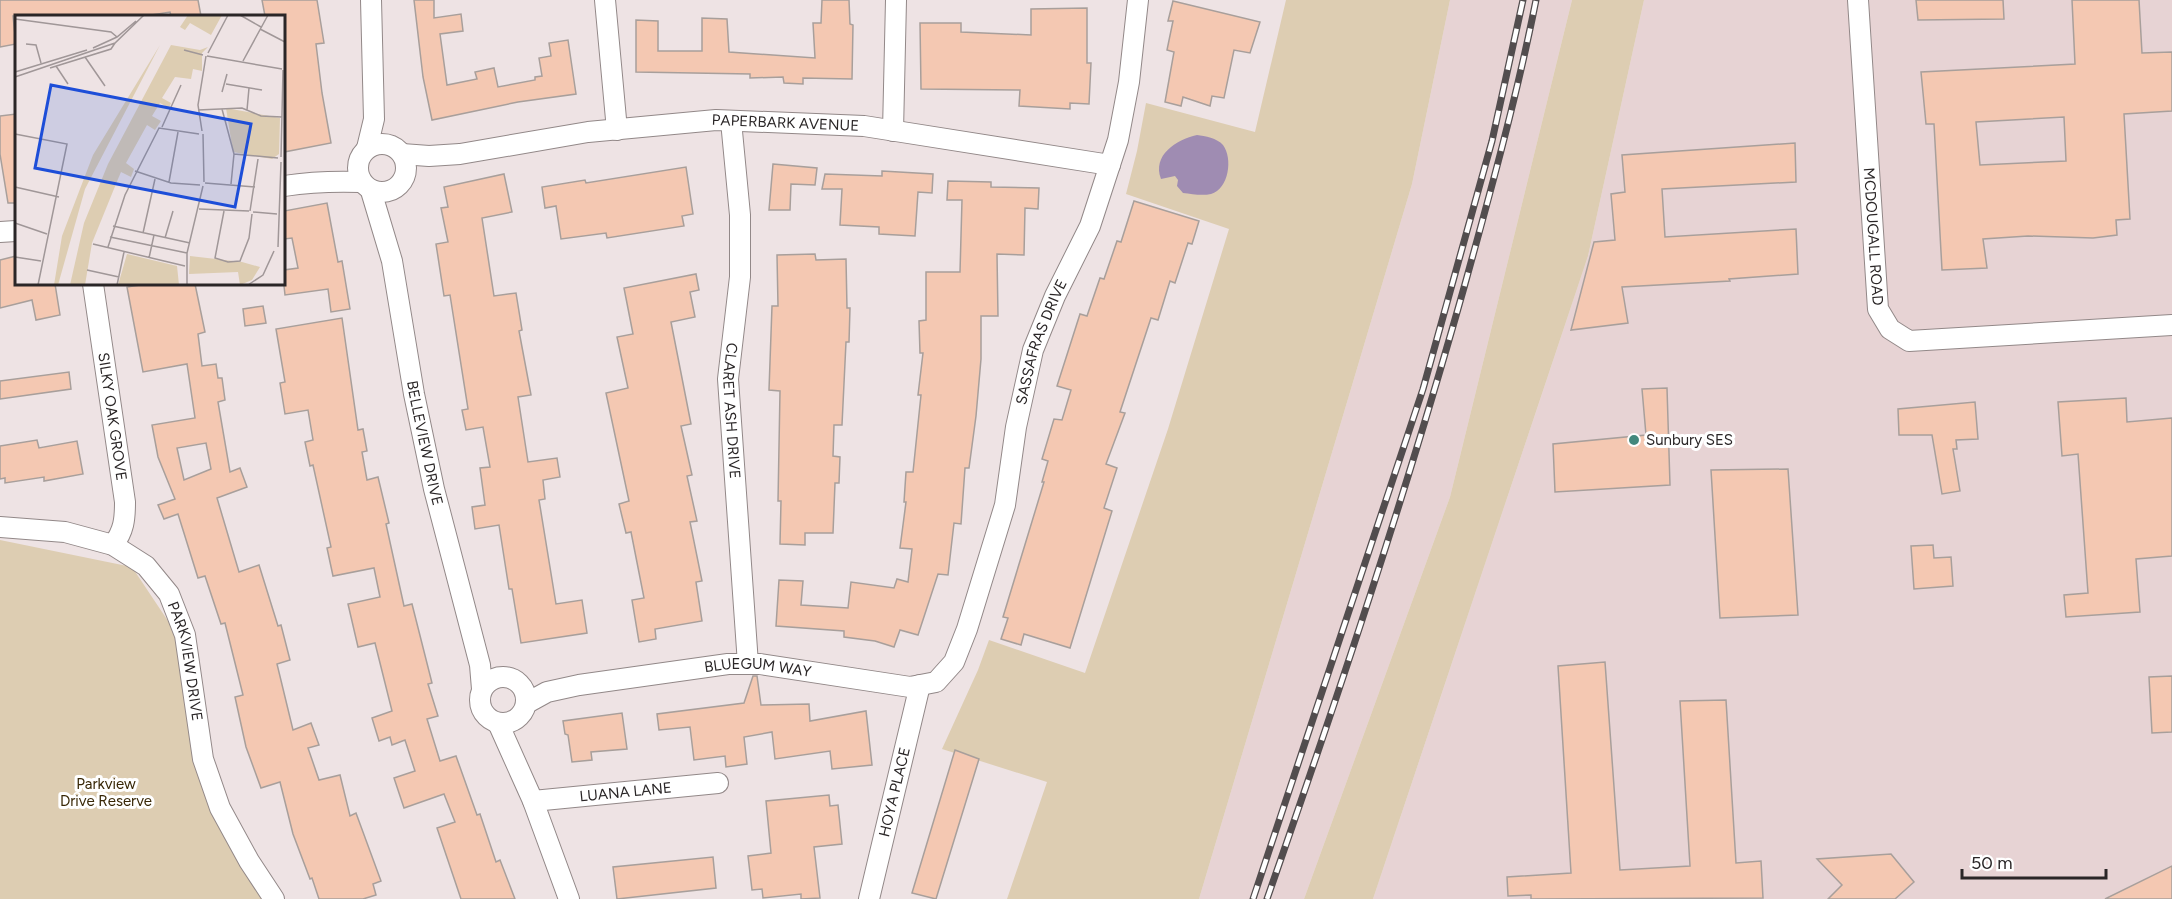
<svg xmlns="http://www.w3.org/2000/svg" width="2172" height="899" font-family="Figtree,sans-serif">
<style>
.built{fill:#e7d3d4}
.green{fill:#ddcdb2}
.water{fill:#9f8cb2}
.building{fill:#f4c8b2;stroke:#a89f9b;stroke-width:1.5;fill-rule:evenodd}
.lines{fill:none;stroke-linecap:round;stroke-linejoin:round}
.street-casing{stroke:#928888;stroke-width:22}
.street{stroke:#fff;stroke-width:20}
.rail-casing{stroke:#524d4e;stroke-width:7}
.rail{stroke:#fff;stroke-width:4.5;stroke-dasharray:14;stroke-linecap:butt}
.poi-dot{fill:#43887d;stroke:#fff;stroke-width:2}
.labels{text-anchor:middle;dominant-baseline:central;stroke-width:6;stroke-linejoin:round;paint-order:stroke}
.street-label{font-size:15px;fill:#2a2627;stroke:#fff}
.poi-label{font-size:15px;fill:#2a2627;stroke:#fff;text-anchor:start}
.park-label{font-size:15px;fill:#382706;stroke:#fff}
.inset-road{fill:none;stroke:#a09798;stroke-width:1.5}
.view{fill:#1d4ed8;fill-opacity:0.15;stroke:#1d4ed8;stroke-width:3}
.inset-edge{fill:none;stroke:#2a2627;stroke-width:3}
</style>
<rect width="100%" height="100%" fill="#eee3e4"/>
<!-- built -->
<g class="built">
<polygon points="1450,0 1572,0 1450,497 1304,899 1199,899 1412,184"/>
<polygon points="1644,0 2172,0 2172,899 1373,899 1588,256"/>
</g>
<!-- green -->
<g class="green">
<polygon points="1286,0 1450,0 1412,184 1199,899 1007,899 1047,782 942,749 978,670 989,640 1085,673 1168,429 1229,229 1126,194 1137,151 1146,103 1255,132"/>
<polygon points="1572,0 1644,0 1588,256 1373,899 1304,899 1450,497"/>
<polygon points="0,540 132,567 178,636 215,798 268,899 0,899"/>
</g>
<!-- water -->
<path class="water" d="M1197,135C1205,136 1217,138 1223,145C1233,158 1229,189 1211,194C1202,196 1192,194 1183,193L1177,186L1178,180L1175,176L1161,179C1152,155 1176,140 1197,135Z"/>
<!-- building -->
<g class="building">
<polygon points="0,0 198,0 201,16 171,16 170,12 145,16 13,16 16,44 0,47"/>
<polygon points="262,0 317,0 324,43 316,44 322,93 331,143 284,152 284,16 265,16"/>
<polygon points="414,0 434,0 434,18 461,14 463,31 440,34 447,85 477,79 475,72 494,68 498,87 535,80 535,77 542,76 539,58 551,56 549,43 568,40 576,94 518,102 432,120 423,77"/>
<polygon points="822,0 849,0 850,24 853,25 852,79 803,78 803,84 784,83 783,77 750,78 750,74 636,72 636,20 658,21 658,51 702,51 702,18 727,19 729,52 815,58 813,23 821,23"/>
<polygon points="1916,0 2003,0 2004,19 1918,20"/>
<path d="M2072,0H2139L2142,53L2172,52V111L2124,114L2130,219L2116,220L2117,235L2093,238L2028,236L1983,239L1987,268L1942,270L1934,124H1926L1921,72L2075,64ZM2064,117L2066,161L1980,165L1976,122Z"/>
<polygon points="1173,1 1260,22 1250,53 1234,50 1224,98 1212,96 1210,106 1183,97 1181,106 1165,102 1174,52 1167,50 1173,21 1168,21"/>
<polygon points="1087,8 1087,63 1091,63 1089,104 1070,103 1070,109 1019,106 1020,90 921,89 920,23 961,23 961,32 1031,35 1031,9"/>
<polygon points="16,114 16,203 8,203 0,154 0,116"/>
<polygon points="1795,143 1796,182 1662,189 1665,237 1796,229 1798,274 1729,279 1730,281 1622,287 1628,323 1571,330 1594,242 1615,240 1611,194 1625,192 1622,155"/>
<polygon points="773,164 817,168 815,185 791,184 790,210 769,210"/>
<polygon points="686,167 693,214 682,216 684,226 607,238 606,233 561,239 556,206 545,208 542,187 585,180 586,183"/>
<polygon points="882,171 933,174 932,193 918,192 915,236 879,234 879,227 840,225 842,189 822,189 825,174 882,176"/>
<polygon points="504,174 512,212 482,218 494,296 516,293 522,330 519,331 531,395 518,397 528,462 557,458 560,477 543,480 545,499 539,500 556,604 582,600 587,633 521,643 512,589 509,589 499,525 475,529 472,507 485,505 480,468 490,467 483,427 466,430 462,410 468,409 450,295 444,296 436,244 448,242 441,208 448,207 444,187"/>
<polygon points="948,181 991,182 991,187 1039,188 1038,209 1025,208 1024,255 997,254 998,316 981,316 981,359 976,416 969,468 965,468 961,524 954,523 948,575 938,574 918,635 900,630 894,647 875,641 844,637 844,631 776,626 779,580 803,581 801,605 848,608 851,582 894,588 897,579 908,582 912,549 900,548 906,502 904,502 906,472 913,472 921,395 918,395 923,353 920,353 919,321 926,320 926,272 960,272 962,200 947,200"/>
<polygon points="1134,201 1199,221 1192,244 1188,243 1175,283 1170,281 1158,320 1151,318 1120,412 1125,413 1106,464 1117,468 1104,508 1112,511 1070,648 1024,634 1021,645 1001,639 1008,618 1003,617 1044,482 1042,482 1048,461 1042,459 1054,419 1062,420 1071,390 1057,386 1080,314 1087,316 1100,278 1104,279 1117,241 1121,242"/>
<polygon points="327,203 338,262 342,261 350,309 331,312 328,289 285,295 284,286 284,270 298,268 292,238 284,239 284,211"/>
<polygon points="815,254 816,260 846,259 847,308 850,308 849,342 846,342 842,425 834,425 833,456 840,457 839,483 835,483 833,533 805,533 805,545 780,544 781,501 778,501 780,391 769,390 772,306 778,306 777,255"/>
<polygon points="16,256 16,284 55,284 60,315 36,320 32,300 0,308 0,260"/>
<polygon points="696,274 699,290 690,292 695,317 671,322 691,424 681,426 692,475 687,476 697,521 690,522 702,581 696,582 702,621 655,629 656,639 639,642 632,600 644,598 631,532 626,533 619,504 629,501 606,393 628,388 617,337 633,334 624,288"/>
<path d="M146,284H195L205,332L198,334L202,366L216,364L218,378H222L225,400L218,402L230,472L240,468L247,487L217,498L239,572L259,565L278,626L281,625L290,660L277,664L293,730L311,723L319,745L308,748L319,780L340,775L350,816L356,813L381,881L373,884L376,895L363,899H319L312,878L310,879L293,834L280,782L261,788L246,747L235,697L243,695L225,623L221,624L205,576L198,578L178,514L164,519L158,505L175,499L158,457L152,425L195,418L187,364L143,372L127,287ZM206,443L211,469L184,480L177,448Z"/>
<polygon points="263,306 266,323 245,326 243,309"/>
<polygon points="342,318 358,430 363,429 367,451 362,452 367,480 378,477 389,523 386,524 404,606 412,604 432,683 428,684 438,716 427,719 440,761 456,756 477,815 480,814 496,862 500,860 515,899 461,899 437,828 455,822 444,794 404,808 394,778 415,771 405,740 392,745 390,737 379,741 372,718 392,711 375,643 358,647 348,604 380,597 374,568 333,576 327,548 331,547 313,465 310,466 305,442 313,440 308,410 285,414 280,383 285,382 276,329"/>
<polygon points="69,372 71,389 0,399 0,381"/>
<polygon points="1667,388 1670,485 1555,492 1553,444 1646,435 1642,389"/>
<polygon points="2126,398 2127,422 2172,418 2172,556 2136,559 2140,612 2066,617 2064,595 2088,593 2078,454 2062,456 2058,402"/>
<polygon points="1975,402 1978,439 1956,440 1957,449 1953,449 1960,491 1942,494 1932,435 1899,435 1898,409"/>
<polygon points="37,440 39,448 77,441 83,474 44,481 44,477 5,483 5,478 0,479 0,446"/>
<polygon points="1788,469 1798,615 1720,618 1711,470"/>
<polygon points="1933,545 1934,558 1951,557 1953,586 1914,589 1911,546"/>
<polygon points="1605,662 1620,870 1690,866 1680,701 1726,700 1736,863 1761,861 1763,898 1531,899 1531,895 1508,896 1507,877 1571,873 1558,666"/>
<polygon points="753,676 757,676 761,705 809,704 810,721 866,711 872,765 832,769 830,751 775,759 772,732 744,737 747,764 726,767 725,756 694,760 690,727 659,730 657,714 744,703"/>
<polygon points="2172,676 2172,732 2152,733 2149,677"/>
<polygon points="622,713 627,749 591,752 592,760 572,762 568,735 565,734 563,721"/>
<polygon points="955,750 979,759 936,899 912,893"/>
<polygon points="829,795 830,806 838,805 842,844 814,847 820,898 801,899 801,894 763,898 762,889 752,890 748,856 771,853 766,801"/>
<polygon points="1891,854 1914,882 1895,899 1828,899 1842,885 1817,859"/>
<polygon points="713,857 716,888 617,899 613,867"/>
<polygon points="2172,866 2172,899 2105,899"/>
</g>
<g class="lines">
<defs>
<g id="street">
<polyline points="605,0 617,130"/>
<path id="s1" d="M1858,0L1878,309L1890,329L1909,341L2172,325"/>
<path id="s2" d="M731,121L740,215V277L728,379L748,664"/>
<polyline points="893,131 896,0"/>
<circle cx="382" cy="168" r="24"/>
<polyline points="367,148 374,119 371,0"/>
<path id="s3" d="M402,154L429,156L460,154L588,132L716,120L864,126L1110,165"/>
<path d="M284,186C310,182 334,181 361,182"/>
<path id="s4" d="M371,191L392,261L414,394L434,489L480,665L482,689"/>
<polyline points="0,232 16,231"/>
<path id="s5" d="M93,284L125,502C125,519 124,531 113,545"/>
<path id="s6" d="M0,527L65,532L113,545L146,566L169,594L185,635L203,759L220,808L249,861L274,899"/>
<circle cx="503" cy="700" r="23"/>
<path id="s7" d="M527,703L547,692L579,685L728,664H760L910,687L936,682L954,662L967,629L1005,505L1016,427L1033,350L1055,296L1090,226L1118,140L1129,82L1138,0"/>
<polyline points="498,723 533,801 569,899"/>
<path id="s8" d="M533,801L718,783"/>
<path id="s9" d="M869,899L920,685"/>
</g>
</defs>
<!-- street casing -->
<use href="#street" class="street-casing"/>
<!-- street -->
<use href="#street" class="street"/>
<defs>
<g id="rail">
<polyline points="1253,899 1423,389 1492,141 1523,0"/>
<path d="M1267,899C1338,696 1407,491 1465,284C1491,190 1517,96 1536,0"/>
</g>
</defs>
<!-- rail casing -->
<use href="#rail" class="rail-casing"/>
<!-- rail -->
<use href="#rail" class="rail"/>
</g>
<!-- markers -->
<circle class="poi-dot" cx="1634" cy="440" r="6"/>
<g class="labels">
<!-- street labels -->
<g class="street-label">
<text stroke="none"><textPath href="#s3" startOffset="386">PAPERBARK AVENUE</textPath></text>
<text stroke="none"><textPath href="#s1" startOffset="237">MCDOUGALL ROAD</textPath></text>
<text stroke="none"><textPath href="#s7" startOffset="776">SASSAFRAS DRIVE</textPath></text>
<text stroke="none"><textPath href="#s2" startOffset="291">CLARET ASH DRIVE</textPath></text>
<text stroke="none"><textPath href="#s5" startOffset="134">SILKY OAK GROVE</textPath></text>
<text stroke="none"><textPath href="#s4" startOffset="258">BELLEVIEW DRIVE</textPath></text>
<text stroke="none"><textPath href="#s6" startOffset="260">PARKVIEW DRIVE</textPath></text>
<text stroke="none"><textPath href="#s7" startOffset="236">BLUEGUM WAY</textPath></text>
<text stroke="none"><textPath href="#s8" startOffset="93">LUANA LANE</textPath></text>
<text stroke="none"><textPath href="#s9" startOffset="110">HOYA PLACE</textPath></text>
</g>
<!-- poi labels -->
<g class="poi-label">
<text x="1646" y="440">Sunbury SES</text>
</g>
<!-- park labels -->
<g class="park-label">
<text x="106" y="784">Parkview<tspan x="106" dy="17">Drive Reserve</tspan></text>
</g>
</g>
<!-- overview -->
<g transform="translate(15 15)">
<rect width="270" height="270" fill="#eee3e4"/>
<path d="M173,0H207L196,20L175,8L170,15L165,12ZM145,30L70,174L43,270H39L47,221L78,140ZM156,30L185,35L193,32L187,38V56L178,54L176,64L160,62L147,83L156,88L154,93L145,88L137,101L146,106L140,115L132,110L111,148L119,154L116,162L106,157L103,164L77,228L70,270H55L69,208L93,149ZM211,93L265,103L264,139L257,144L218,137ZM112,239L162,251L164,270H103ZM175,241L227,247L245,252L237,265L225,270L223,257L174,259Z" fill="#ddcdb2"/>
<path class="inset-road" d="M225,0L246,12M0,4L96,17L102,22M245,14L270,27M11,29L21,30L26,48M78,33L102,22L121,6M169,35L188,40M193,38L213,0M192,41L267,54M70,42L90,71M228,46L253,0M41,51L53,69M35,53L96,34L100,28M0,57L72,35M0,62L100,28L129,0M211,69L247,75M207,77L212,59M207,94L219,139L263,143M183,95L227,93L246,101L267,102M232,95L234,73M147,112L166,70M187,116L183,90L191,41M0,119L52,129L23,270M188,119L189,167M266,142L268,55M120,156L156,168L185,170M154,167L163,117M190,168L240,172M216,169L219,139M0,172L44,182M184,194L234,196M209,196L200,243L213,247L225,246L234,223L237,199M235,196L243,144M238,197L262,199M0,208L32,219M98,211L175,228M128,218L140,164M95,222L172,238M150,223L158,196M78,229L170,251M93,232L110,180L144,113L184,119M263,232L266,147M0,242L26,246M134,243L139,220M72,255L104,262M102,270L109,237M172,270V238L188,171M233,270L248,260L259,236"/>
<path class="view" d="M36,70L236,109L220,192L20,153Z"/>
<rect width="270" height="270" class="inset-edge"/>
</g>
<!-- scale -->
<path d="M1962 869v9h144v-9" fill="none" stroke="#2a2627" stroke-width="3"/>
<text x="1971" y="869" font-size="18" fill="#2a2627" stroke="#ffffff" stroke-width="4.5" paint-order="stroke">50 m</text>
</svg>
